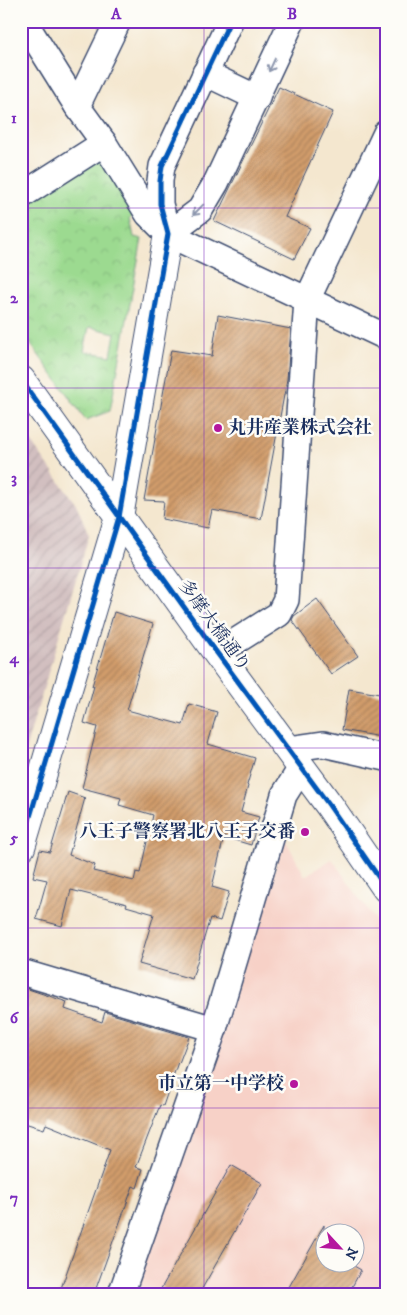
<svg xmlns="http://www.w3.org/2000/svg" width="407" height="1315" font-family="'IM FELL DW Pica','Noto Serif JP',serif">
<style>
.built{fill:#f7d1c7;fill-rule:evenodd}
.industrial{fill:url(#industrial-furrows)}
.park{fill:url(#park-crowns);stroke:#5c8477;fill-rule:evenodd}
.building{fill:url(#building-hatch)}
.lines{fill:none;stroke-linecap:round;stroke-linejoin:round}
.minor-casing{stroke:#3c4b6f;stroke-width:28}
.tertiary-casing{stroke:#3c4b6f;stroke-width:30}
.primary-casing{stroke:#3c4b6f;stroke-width:30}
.minor{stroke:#fff;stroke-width:25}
.tertiary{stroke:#fff;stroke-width:28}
.primary{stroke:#fff;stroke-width:28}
.cycleway-casing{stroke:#fdfcf7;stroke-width:8}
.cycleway{stroke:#0057b8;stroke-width:5}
.oneway{stroke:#8d97ae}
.grid{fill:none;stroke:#7b2cbf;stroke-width:1;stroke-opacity:0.55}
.poi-dot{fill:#b5179e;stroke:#fdfcf7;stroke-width:2}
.labels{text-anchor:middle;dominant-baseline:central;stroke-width:5;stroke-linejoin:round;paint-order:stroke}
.poi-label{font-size:18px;font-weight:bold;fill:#1b2f5e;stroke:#fdfcf7;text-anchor:end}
.street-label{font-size:18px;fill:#1b2f5e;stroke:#fdfcf7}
.neatline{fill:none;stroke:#7b2cbf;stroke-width:2}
.grid-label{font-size:16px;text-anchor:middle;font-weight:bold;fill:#7b2cbf}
</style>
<defs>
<pattern id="industrial-furrows" width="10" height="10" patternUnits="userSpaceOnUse" patternTransform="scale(1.25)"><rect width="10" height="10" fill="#d2bfc0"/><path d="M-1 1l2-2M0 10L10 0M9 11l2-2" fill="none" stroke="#b4a4a7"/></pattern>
<pattern id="park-crowns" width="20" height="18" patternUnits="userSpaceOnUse" patternTransform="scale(1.25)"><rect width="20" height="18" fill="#9cda90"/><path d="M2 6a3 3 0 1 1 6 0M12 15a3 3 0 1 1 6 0" fill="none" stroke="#86bb7f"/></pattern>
<pattern id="building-hatch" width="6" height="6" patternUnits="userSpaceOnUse" patternTransform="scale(1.25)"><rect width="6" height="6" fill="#d19c6b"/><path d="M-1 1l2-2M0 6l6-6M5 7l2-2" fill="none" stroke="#a9805b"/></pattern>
</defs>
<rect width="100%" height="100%" fill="#fdfcf7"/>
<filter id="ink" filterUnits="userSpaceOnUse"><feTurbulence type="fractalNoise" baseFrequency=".02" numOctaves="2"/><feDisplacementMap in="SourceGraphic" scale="10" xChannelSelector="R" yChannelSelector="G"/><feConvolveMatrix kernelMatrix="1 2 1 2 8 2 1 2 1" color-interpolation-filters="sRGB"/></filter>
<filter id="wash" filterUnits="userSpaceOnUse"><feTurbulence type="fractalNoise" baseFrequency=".0096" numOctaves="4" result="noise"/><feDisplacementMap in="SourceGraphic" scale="20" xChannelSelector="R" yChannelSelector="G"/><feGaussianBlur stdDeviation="1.12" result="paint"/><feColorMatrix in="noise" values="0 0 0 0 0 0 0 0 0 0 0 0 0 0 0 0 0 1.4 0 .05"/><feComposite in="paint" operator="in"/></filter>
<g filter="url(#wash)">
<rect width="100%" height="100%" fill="#f4e7cf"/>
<!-- built -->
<path class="built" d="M285,839L305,876L332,859L386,936V1294H131ZM324,1232H354V1262H324Z"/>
<!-- industrial -->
<polygon class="industrial" points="21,428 77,506 89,535 21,764"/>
<!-- park -->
<path class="park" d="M92,162H104L137,213L130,218L134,237L142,239L110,411L86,420L21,331V207ZM89,327L115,333L111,356L84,351Z"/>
<g id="blocks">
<!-- building -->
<g class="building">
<polygon points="279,87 333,112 285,217 310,228 294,259 214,221"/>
<polygon points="218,315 291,329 287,379 261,519 212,510 208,528 162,519 164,501 144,500 171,350 212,356"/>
<polygon points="317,599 358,656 331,674 292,620 294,616"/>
<polygon points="114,612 153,624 127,710 183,725 189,704 217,712 208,744 255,758 247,785 248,786 241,812 259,817 251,845 224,837 212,887 229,892 220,921 210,918 192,979 139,964 154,914 126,906 127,904 71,890 62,926 36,919 47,880 33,877 40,850 50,852 68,792 85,798 69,855 95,865 93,871 134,881 136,872 140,873 153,815 119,805 121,798 82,788 97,727 84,723 94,686 92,686"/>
<polygon points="349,689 386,695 386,738 342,730"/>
<polygon points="25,988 67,1002 65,1009 102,1022 105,1012 189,1037 179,1063 178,1062 163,1106 160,1105 136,1167 143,1169 137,1188 133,1186 94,1294 59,1294 110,1150 46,1124 44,1129 21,1122 21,1000"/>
<polygon points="231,1165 262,1183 199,1294 158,1294"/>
<polygon points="324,1225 324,1262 347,1262 361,1270 353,1285 346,1294 285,1294"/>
</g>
</g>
</g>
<g filter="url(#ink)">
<use href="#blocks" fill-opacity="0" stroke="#3c4b6f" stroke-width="1"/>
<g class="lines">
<defs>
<g id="minor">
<polyline points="24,21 77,106 104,143 148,214 168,234 386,337"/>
<polyline points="205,73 257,98"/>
<polyline points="77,106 118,21"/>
<polyline points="21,196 104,143"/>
<polyline points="167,232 160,204 160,181 162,166 230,21"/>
<polyline points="168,234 200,210 216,183 292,21"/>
<polyline points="217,653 279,614 286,600 307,300 386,133"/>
<polyline points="288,749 323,744 386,758"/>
<polyline points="21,972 214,1029"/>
<polyline points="121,1294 214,1029 284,795 301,768"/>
</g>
<polyline id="tertiary" points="21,847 119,517 168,234"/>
<polyline id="primary" points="21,380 217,653 329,805 386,888"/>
</defs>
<!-- minor casing -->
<use href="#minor" class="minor-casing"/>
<!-- tertiary casing -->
<use href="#tertiary" class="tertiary-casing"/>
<!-- primary casing -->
<use href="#primary" class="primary-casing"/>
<!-- minor -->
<use href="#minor" class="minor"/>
<!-- tertiary -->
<use href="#tertiary" class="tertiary"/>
<!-- primary -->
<use href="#primary" class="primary"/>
<defs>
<g id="cycleway">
<polyline points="21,380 217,653 329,805 386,888"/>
<polyline points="21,847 119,517 168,234 160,204 160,181 162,166 230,21"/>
</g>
</defs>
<!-- cycleway casing -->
<use href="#cycleway" class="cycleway-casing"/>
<!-- cycleway -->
<use href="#cycleway" class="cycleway"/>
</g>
<!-- one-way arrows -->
<defs><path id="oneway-shaft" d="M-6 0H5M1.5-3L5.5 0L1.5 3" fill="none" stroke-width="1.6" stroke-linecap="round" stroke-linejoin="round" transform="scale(1.25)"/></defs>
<g class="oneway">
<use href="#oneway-shaft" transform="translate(272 65) rotate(115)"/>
<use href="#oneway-shaft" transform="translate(198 210) rotate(134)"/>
</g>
</g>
<!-- grid -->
<path class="grid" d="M204,21V1294M21,208H386M21,388H386M21,568H386M21,748H386M21,928H386M21,1108H386"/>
<!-- markers -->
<g class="poi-dot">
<circle cx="218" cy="428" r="5"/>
<circle cx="305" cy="832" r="5"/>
<circle cx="294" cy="1084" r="5"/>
</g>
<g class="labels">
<!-- poi labels -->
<g class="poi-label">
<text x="228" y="428" text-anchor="start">丸井産業株式会社</text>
<text x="295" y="832">八王子警察署北八王子交番</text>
<text x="284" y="1084">市立第一中学校</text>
</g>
<!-- street labels -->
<g class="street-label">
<text transform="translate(214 626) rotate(54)">多摩大橋通り</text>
</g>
</g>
<!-- margin -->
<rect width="407" height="1315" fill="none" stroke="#fdfcf7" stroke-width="55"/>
<!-- north arrow -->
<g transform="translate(340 1248) rotate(116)"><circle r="24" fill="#fdfcf7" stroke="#a3aaba"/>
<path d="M0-4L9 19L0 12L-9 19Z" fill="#b5179e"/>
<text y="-8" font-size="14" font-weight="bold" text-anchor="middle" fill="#1b2f5e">N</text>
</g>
<rect x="28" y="28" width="352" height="1260" class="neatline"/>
<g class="grid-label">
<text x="116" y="19">A</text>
<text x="292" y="19">B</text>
<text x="14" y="123">1</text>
<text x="14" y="303">2</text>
<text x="14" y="483">3</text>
<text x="14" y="663">4</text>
<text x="14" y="843">5</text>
<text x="14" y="1023">6</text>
<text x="14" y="1203">7</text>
</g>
</svg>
